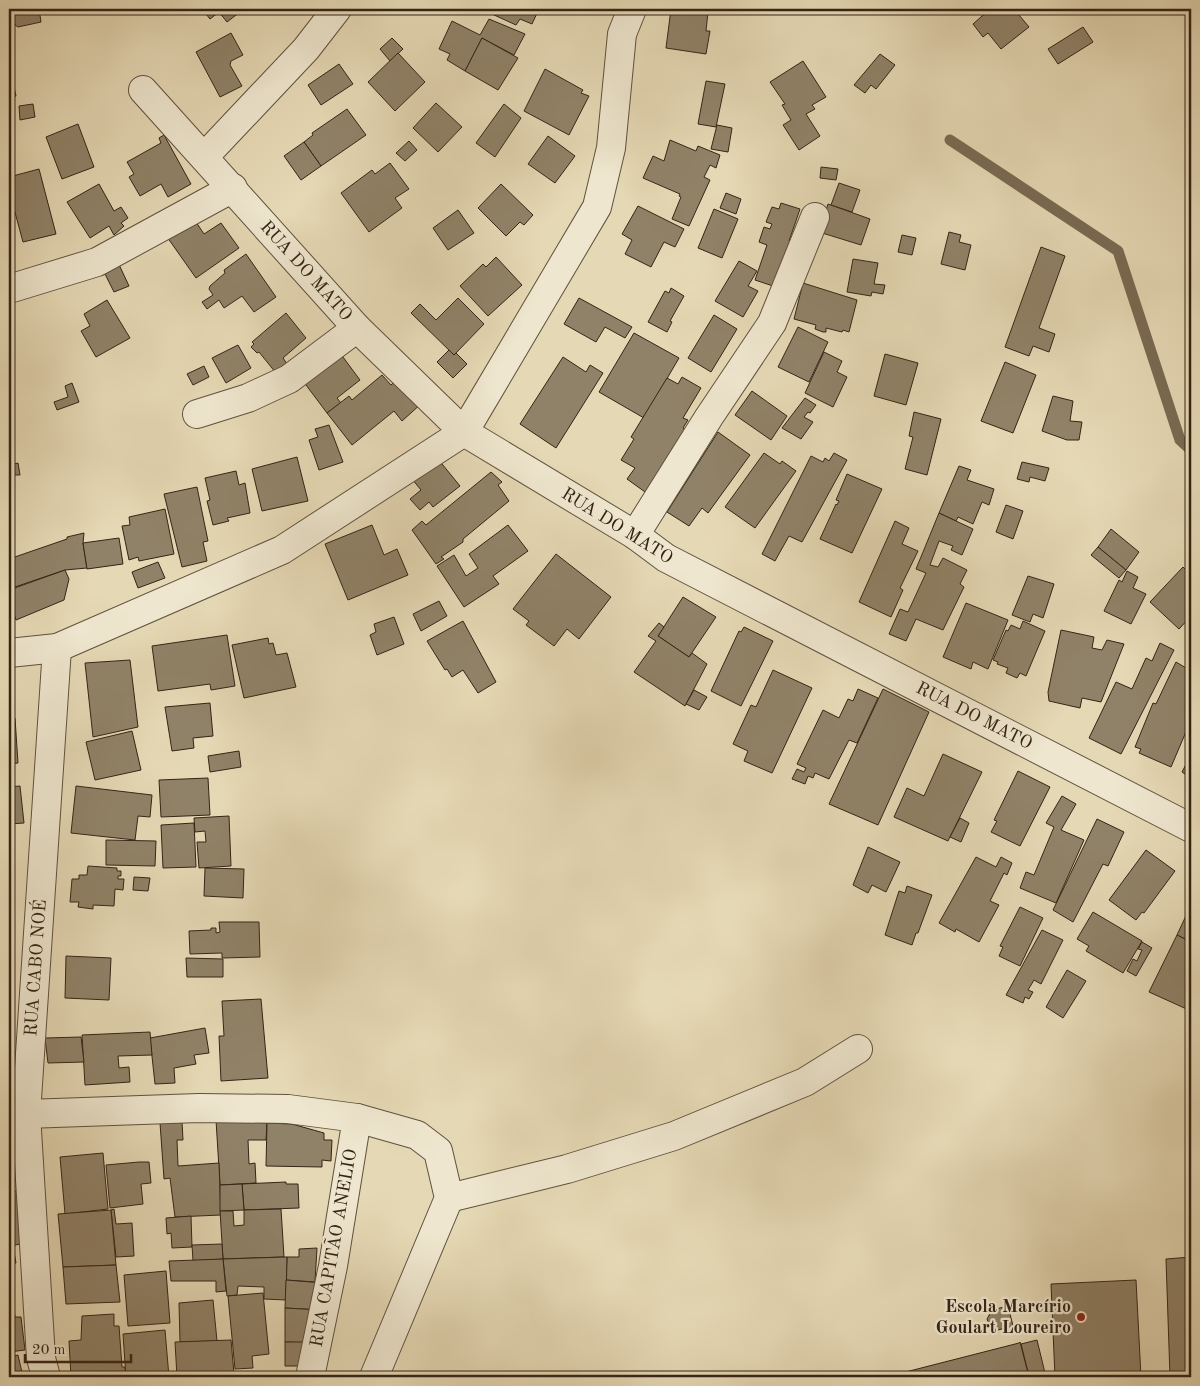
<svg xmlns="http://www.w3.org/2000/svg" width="1200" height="1386" font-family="'Old Standard TT',serif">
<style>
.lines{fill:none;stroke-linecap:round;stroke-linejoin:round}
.stream{stroke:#7a6b54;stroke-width:11}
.building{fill:#908268;stroke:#342416}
.minor-casing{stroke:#60513e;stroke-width:30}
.minor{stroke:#eee6ce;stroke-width:28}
.poi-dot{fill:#8f2418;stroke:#eee6ce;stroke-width:2}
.labels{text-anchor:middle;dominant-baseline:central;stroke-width:4.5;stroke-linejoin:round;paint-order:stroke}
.street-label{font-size:18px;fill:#342416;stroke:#eee6ce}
.poi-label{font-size:18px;font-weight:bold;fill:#342416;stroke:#eee6ce;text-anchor:end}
</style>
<rect width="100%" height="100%" fill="#e5d8b4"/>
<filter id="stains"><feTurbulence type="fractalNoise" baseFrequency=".004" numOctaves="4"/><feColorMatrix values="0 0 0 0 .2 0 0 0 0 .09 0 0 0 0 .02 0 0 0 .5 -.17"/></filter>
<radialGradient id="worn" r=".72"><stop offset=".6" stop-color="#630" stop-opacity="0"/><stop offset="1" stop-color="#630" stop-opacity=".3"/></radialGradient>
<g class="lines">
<!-- stream -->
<polyline class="stream" points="950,140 1118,251 1180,440 1191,450"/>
</g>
<!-- building -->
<g class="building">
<polygon points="26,9 39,9 41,22 18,27 15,25 12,12"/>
<polygon points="202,9 244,9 227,22 219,12 210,19"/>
<polygon points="495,9 539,9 532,24 520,19 516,25 492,14"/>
<polygon points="671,9 708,12 706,31 710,31 706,54 666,48"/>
<polygon points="990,9 1014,9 1029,27 1001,49 988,33 983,37 973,24"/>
<polygon points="12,12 15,25 9,27 9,13"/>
<polygon points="489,19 525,34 514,55 482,38 465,71 447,60 450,54 439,49 452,21 480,35"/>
<polygon points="1083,27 1093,42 1058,64 1048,49"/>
<polygon points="231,33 243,55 231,61 230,65 242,86 220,97 196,52"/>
<polygon points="392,38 403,49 390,61 380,49"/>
<polygon points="482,38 518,58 498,90 465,71"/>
<polygon points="398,53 425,82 395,111 368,82"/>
<polygon points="880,54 895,65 876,89 871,85 865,93 854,85"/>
<polygon points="803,61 826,97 812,105 815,109 806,114 820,136 799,150 783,125 791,120 782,105 785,104 770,82"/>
<polygon points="339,64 353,84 321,105 308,85"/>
<polygon points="545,69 583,90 581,93 589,96 569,135 524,111"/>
<polygon points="706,81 725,84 716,127 698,124"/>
<polygon points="13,83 16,96 9,98 9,84"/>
<polygon points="436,103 462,127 438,152 413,128"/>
<polygon points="33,104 35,117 20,120 19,106"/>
<polygon points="504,104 521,118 495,157 476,143"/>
<polygon points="347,109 366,135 321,166 304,142 313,135 312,133"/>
<polygon points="78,124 94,167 62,179 46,137"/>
<polygon points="717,125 732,128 728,152 711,149"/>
<polygon points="164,135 191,184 168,197 161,184 140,196 129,177 134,174 127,162 161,143 159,138"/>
<polygon points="548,136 575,156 555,183 528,164"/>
<polygon points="670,140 696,151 698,146 720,155 716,168 710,165 704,177 710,180 689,226 672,219 681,197 679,196 680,194 643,178 653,156 664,161"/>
<polygon points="409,141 417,150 405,161 396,153"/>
<polygon points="304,142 321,166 301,180 284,156"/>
<polygon points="390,163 409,189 395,198 402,208 369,232 341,193 372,170 375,174"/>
<polygon points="821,167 838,169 836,180 820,178"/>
<polygon points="39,169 56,234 23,242 9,190 9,177"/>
<polygon points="839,183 860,190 852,212 831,205"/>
<polygon points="99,184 114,211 121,207 128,218 121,223 124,226 114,235 109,226 90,238 67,202"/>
<polygon points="501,184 533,215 524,225 520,222 506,236 478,208"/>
<polygon points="726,193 741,199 736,214 720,208"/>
<polygon points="781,203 800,209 789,241 798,244 776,287 755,280 767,245 759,242 764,227 770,229 772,224 766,222 772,207 779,209"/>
<polygon points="828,204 870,219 861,245 819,232"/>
<polygon points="638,206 684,229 675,247 664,242 651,267 625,254 632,240 622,234"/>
<polygon points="714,209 738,219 722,258 698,248"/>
<polygon points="458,210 474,233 448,250 433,228"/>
<polygon points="192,216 204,234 221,223 239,248 196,278 165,234"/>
<polygon points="949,232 961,235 959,242 971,245 965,270 941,264"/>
<polygon points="902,235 916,238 912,255 898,252"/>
<polygon points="1041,247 1065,256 1039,328 1055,334 1049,352 1033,346 1029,356 1005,347"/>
<polygon points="246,254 276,297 254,312 242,296 224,308 219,300 207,309 202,302 213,295 209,289 210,286 225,273 224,270"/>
<polygon points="115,256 129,286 114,292 100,264"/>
<polygon points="496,257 522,285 488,316 460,286 483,264 486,267"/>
<polygon points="853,259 878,263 874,284 885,285 883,294 872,292 871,296 847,292"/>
<polygon points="739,261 757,271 748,286 758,291 743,317 715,301"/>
<polygon points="803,283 857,300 849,332 843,330 842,332 826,328 826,332 823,332 815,329 816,325 794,319"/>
<polygon points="671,288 684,296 670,321 672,322 667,332 648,322 665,291 669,293"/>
<polygon points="458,298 484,324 454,355 411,313 420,304 436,320"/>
<polygon points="579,298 632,327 625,338 605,327 596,342 564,324"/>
<polygon points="107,300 130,338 96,357 81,331 90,326 84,314"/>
<polygon points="286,313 306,338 283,358 287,364 276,373 259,352 257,353 251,347 254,344 252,342"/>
<polygon points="714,315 737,329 711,372 688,358"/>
<polygon points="798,327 828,342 809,382 778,367"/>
<polygon points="634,333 679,358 644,418 599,392"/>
<polygon points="238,345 251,368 226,383 212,358"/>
<polygon points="449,350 454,355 456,353 467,364 453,378 437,362"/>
<polygon points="824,352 842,361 837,372 847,377 833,407 805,393"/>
<polygon points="340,353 360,380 337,398 341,403 327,413 300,377"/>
<polygon points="885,354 918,363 906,405 874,396"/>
<polygon points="563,357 586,372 590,365 603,373 556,448 520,424"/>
<polygon points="1005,362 1036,375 1013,433 981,421"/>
<polygon points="204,366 209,377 193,385 187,374"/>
<polygon points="382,375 391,385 399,378 422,403 402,421 394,411 352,445 327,413 349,396 352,400"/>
<polygon points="682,377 701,388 683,418 688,420 683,428 695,435 652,497 627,479 635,468 621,460 634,439 631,437 667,378 678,384"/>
<polygon points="72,383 79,402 57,410 54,402 68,397 65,386"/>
<polygon points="752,391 787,416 771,440 735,415"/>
<polygon points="1053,396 1073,401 1070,421 1082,422 1079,440 1067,440 1042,431"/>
<polygon points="805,398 816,405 810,413 808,412 804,417 813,422 801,439 782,428"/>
<polygon points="914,412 941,419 927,475 905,469 913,437 909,436"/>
<polygon points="329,425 343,462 319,470 309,440 318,437 315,429"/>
<polygon points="718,432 750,455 708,513 702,508 689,526 667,512"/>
<polygon points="9,449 12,449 14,464 18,463 20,475 9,475"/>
<polygon points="764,453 780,464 782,461 796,471 755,528 725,507"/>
<polygon points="834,453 847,460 802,542 789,536 775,561 762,554 811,456 823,462 825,458 829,461"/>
<polygon points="297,457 308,501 262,511 252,469"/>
<polygon points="438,459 460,486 433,507 429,502 420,510 410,499 421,490 412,479"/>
<polygon points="1022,462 1049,468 1045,481 1030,477 1029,482 1017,479"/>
<polygon points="959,466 971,470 967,480 994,489 989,505 982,502 973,524 958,517 956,521 939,513"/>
<polygon points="236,471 239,485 245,483 250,513 227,518 229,521 213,525 207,501 210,500 205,478"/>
<polygon points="491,472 502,482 498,485 509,501 463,539 463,542 441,557 444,559 436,564 412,530 422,521 426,525"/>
<polygon points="847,474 882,489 852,553 820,539 836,504 837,505 839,501 836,500"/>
<polygon points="197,487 208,541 203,542 207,561 182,567 164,494"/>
<polygon points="1006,505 1023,511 1013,539 996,532"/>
<polygon points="165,509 174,554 139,561 138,557 129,560 122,526 130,525 129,517"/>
<polygon points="939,513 973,529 962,555 951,550 953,546 939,541 930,565 938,567 943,558 967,570 960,584 964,587 943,630 916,619 906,641 889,634 900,609 908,612 926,573 916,569"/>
<polygon points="895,521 909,528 902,544 918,551 900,588 903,590 891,617 859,602"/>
<polygon points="372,525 384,555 397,549 408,575 348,600 325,544"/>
<polygon points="508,525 528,551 493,576 499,584 464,607 437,566 454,555 466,576 478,568 469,554"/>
<polygon points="1111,529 1139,552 1126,570 1098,547"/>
<polygon points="84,533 83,543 87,568 65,570 9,589 9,559 67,539 67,537"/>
<polygon points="119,538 123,564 87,569 83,543"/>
<polygon points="1098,547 1126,570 1119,578 1091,555"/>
<polygon points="556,554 611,597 579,639 567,629 554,646 526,625 529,621 513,609"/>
<polygon points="158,562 165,578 138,588 132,572"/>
<polygon points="1183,567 1191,575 1191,616 1179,629 1150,602"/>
<polygon points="65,570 69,579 64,600 16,620 9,600 9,590"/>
<polygon points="1127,571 1138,577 1133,588 1146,594 1131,624 1104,611 1119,580 1122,582"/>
<polygon points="1028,576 1054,584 1043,618 1033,614 1030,622 1012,615"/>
<polygon points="683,597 716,617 689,657 658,636"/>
<polygon points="439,601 447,616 421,631 413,614"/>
<polygon points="966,603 1008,620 988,669 973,662 971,669 943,657"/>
<polygon points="394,617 404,644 377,655 370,635 376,632 374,624"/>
<polygon points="463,621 496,682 478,693 463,670 452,677 447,669 445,670 427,641"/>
<polygon points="1023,621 1045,631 1026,676 1020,673 1017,678 1006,673 1008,668 997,664 998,662 993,660 1006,630 1008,631 1011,625 1020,629"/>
<polygon points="659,623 664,627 658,636 689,657 692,653 707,664 685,706 634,672 656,641 648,636"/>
<polygon points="744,627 773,641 741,706 711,691 739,631 741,632"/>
<polygon points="1061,630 1094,637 1092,648 1102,650 1107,640 1124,644 1101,702 1082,698 1080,708 1049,701 1048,692"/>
<polygon points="227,635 235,686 211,690 210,684 158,691 152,646"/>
<polygon points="268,638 269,644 273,643 276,655 287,653 296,687 244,698 232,645"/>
<polygon points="1160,643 1174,650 1121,754 1089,738 1116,682 1132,689 1146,658 1152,661"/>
<polygon points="130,660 138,727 93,737 85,663"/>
<polygon points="1176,662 1191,671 1191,720 1171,767 1139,753 1141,749 1135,747 1153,703 1156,704"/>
<polygon points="773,670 812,688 772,773 744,761 748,751 733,744 751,705 756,707"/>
<polygon points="858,689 878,698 857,743 849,740 829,779 815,773 813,778 808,776 805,784 792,779 797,769 804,772 806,768 797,764 823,710 839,718 848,699 853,701"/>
<polygon points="883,689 929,712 878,825 829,804"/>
<polygon points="694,690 707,697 699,710 686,704"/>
<polygon points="210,703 213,736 193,738 194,748 172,751 165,707"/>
<polygon points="15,718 18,763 9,764 9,719"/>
<polygon points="132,731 141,770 95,780 86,742"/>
<polygon points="239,751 241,767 210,772 208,756"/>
<polygon points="943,754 982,772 948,841 894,817 907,788 924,796"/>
<polygon points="1191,755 1191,778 1182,772"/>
<polygon points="1018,771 1050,787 1020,846 991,832 997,821 994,820"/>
<polygon points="208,778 210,815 161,817 159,780"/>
<polygon points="20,786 24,823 9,824 9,787"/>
<polygon points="76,786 152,795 150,817 138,816 135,840 71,833"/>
<polygon points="1062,796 1076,804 1061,830 1084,840 1056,903 1020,888 1026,872 1034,875 1054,827 1046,823"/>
<polygon points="229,816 231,866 199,868 197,842 206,842 205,831 195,832 194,818"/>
<polygon points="960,818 969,823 961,842 950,837"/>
<polygon points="1097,819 1124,832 1108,866 1103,864 1073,922 1053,910"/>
<polygon points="194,823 196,867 163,868 161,825"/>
<polygon points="106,840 156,841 155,866 106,865"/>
<polygon points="868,847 900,862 886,892 872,885 868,893 853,885"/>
<polygon points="1146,850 1175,871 1144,913 1142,912 1136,920 1109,900"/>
<polygon points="976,857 996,867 1001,857 1012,863 1007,875 1004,873 990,901 999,905 979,942 956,929 955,932 939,923"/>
<polygon points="88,866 117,868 117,871 121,871 121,876 118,876 118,879 124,879 123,890 115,889 114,906 93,905 93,909 78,907 79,902 70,902 72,879 79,879 79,875 87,875"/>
<polygon points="205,868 244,869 243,898 204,896"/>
<polygon points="134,877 150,878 148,891 133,890"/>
<polygon points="907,886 932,895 918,933 916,933 912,945 885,935 899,891 905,893"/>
<polygon points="1191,905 1191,942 1177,935"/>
<polygon points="1020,907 1043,918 1020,966 999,956 1003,947 1000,946"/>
<polygon points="1093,912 1142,941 1123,973 1086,951 1089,946 1077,939"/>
<polygon points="219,922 259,922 260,957 222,958 222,953 190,954 189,931 211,930 211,928 216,928 216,933 220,932"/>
<polygon points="1042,930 1063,940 1041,984 1034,980 1028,990 1033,992 1029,999 1025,997 1023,1003 1006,995"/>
<polygon points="1177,935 1191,942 1191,1011 1149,992"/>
<polygon points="1142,942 1152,948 1136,976 1127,971 1133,959 1137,961 1142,950 1138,949"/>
<polygon points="66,956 111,958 109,1000 65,998"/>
<polygon points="186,958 223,959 223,977 187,977"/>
<polygon points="1067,970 1086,981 1063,1018 1046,1007"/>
<polygon points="261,999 268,1078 221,1081 219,1036 224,1036 222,1001"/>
<polygon points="205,1028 209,1053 194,1055 196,1064 174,1068 175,1083 155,1084 150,1038"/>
<polygon points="150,1032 152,1055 118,1056 119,1068 129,1067 130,1082 85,1085 82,1035"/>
<polygon points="81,1037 84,1062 48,1063 45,1038"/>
<polygon points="216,1120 267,1123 266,1140 248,1140 249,1164 255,1163 256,1183 220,1185"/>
<polygon points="182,1122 183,1140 177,1140 178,1166 219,1163 221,1215 175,1217 170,1178 164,1179 160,1123"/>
<polygon points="267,1123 292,1124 324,1133 324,1140 332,1140 331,1161 322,1160 322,1167 266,1166"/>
<polygon points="103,1153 108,1209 65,1214 60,1157"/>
<polygon points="139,1162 149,1162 151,1183 141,1184 143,1204 110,1208 106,1165"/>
<polygon points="286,1182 286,1184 298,1184 299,1208 244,1210 242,1184"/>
<polygon points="242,1184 244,1210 220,1211 220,1185"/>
<polygon points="17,1191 21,1244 9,1246 9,1192"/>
<polygon points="114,1209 116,1224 132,1223 134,1256 116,1257 111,1210"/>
<polygon points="281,1209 284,1257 223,1259 220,1211 233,1211 234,1226 244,1225 244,1210"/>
<polygon points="111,1210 116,1265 63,1267 58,1214"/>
<polygon points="191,1216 192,1247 172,1248 171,1233 167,1234 166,1218"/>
<polygon points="222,1244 223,1259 193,1261 192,1245"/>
<polygon points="9,1246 13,1246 16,1263 9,1264"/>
<polygon points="317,1248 315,1282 286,1280 287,1257 299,1257 299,1249"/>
<polygon points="284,1257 287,1257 286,1300 264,1299 264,1287 238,1286 237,1295 227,1296 223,1259"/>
<polygon points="1191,1257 1191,1377 1170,1377 1166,1259"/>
<polygon points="223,1259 226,1291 216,1292 216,1281 171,1281 169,1261"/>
<polygon points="116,1265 120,1302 66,1304 63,1267"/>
<polygon points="166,1271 170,1323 128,1326 124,1275"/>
<polygon points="286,1280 323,1283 320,1310 285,1308"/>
<polygon points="1136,1280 1141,1377 1055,1377 1051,1284"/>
<polygon points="263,1293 269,1354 252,1356 253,1368 235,1369 228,1296"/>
<polygon points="13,1300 15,1317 21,1317 25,1350 9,1352 9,1301"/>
<polygon points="213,1300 217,1341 180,1342 179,1303"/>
<polygon points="1008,1306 1013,1326 998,1330 990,1326 987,1319 992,1310"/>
<polygon points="285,1308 320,1310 316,1343 285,1342"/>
<polygon points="114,1314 114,1326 119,1326 122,1367 125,1367 126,1377 71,1377 69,1341 81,1340 82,1316"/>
<polygon points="165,1330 169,1377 126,1377 123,1334"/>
<polygon points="231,1340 234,1374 177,1377 175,1342"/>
<polygon points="1037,1340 1045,1373 1029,1376 1021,1344"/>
<polygon points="285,1342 308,1342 298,1366 285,1366"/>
<polygon points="1020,1342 1029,1377 886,1377 1019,1343"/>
<polygon points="18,1355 23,1377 9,1377 9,1357"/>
</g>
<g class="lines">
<defs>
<g id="minor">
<polyline points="143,90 357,328 464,432 635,535 666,558 1191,828"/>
<polyline points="204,157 306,49 337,9"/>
<polyline points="9,289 97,262 233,188"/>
<polyline points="197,414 248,398 289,379 357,328"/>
<polyline points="635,535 709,417 772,323 815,217"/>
<polyline points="9,653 57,648 282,550 464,432 597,207 611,148 622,34 632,9"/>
<polyline points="9,1118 26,1114 199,1108 288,1109 357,1118 417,1135 438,1151 449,1198 374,1377"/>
<polyline points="449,1198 567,1169 674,1136 805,1082 858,1049"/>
<polyline points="46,1377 41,1358 26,1114 57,648"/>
<polyline points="310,1377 333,1266 357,1118"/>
</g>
</defs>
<!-- minor casing -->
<use href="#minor" class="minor-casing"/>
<!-- minor -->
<use href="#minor" class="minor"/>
</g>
<!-- markers -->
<circle class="poi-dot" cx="1081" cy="1317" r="5"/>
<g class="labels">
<!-- street labels -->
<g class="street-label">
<text transform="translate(306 271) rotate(48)">RUA DO MATO</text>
<text transform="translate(617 526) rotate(32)">RUA DO MATO</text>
<text transform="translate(974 716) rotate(27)">RUA DO MATO</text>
<text transform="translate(36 968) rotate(-86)">RUA CABO NOÉ</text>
<text transform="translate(334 1248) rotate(-80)">RUA CAPITÃO ANELIO</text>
</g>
<!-- poi labels -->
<g class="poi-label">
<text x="1071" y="1307">Escola Marcírio<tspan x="1071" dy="21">Goulart Loureiro</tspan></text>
</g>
</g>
<!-- margin -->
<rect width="1200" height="1386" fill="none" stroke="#e5d8b4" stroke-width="30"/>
<rect x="10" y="10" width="1180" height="1366" fill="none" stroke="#342416" stroke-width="2.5"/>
<rect x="15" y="15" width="1170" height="1356" fill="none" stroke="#342416"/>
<!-- scale -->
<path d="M25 1354v8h106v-8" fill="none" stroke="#342416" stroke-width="2.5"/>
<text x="32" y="1354" font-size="15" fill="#342416" stroke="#eee6ce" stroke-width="4" paint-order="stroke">20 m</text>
<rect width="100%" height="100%" filter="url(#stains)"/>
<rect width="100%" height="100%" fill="url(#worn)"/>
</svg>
